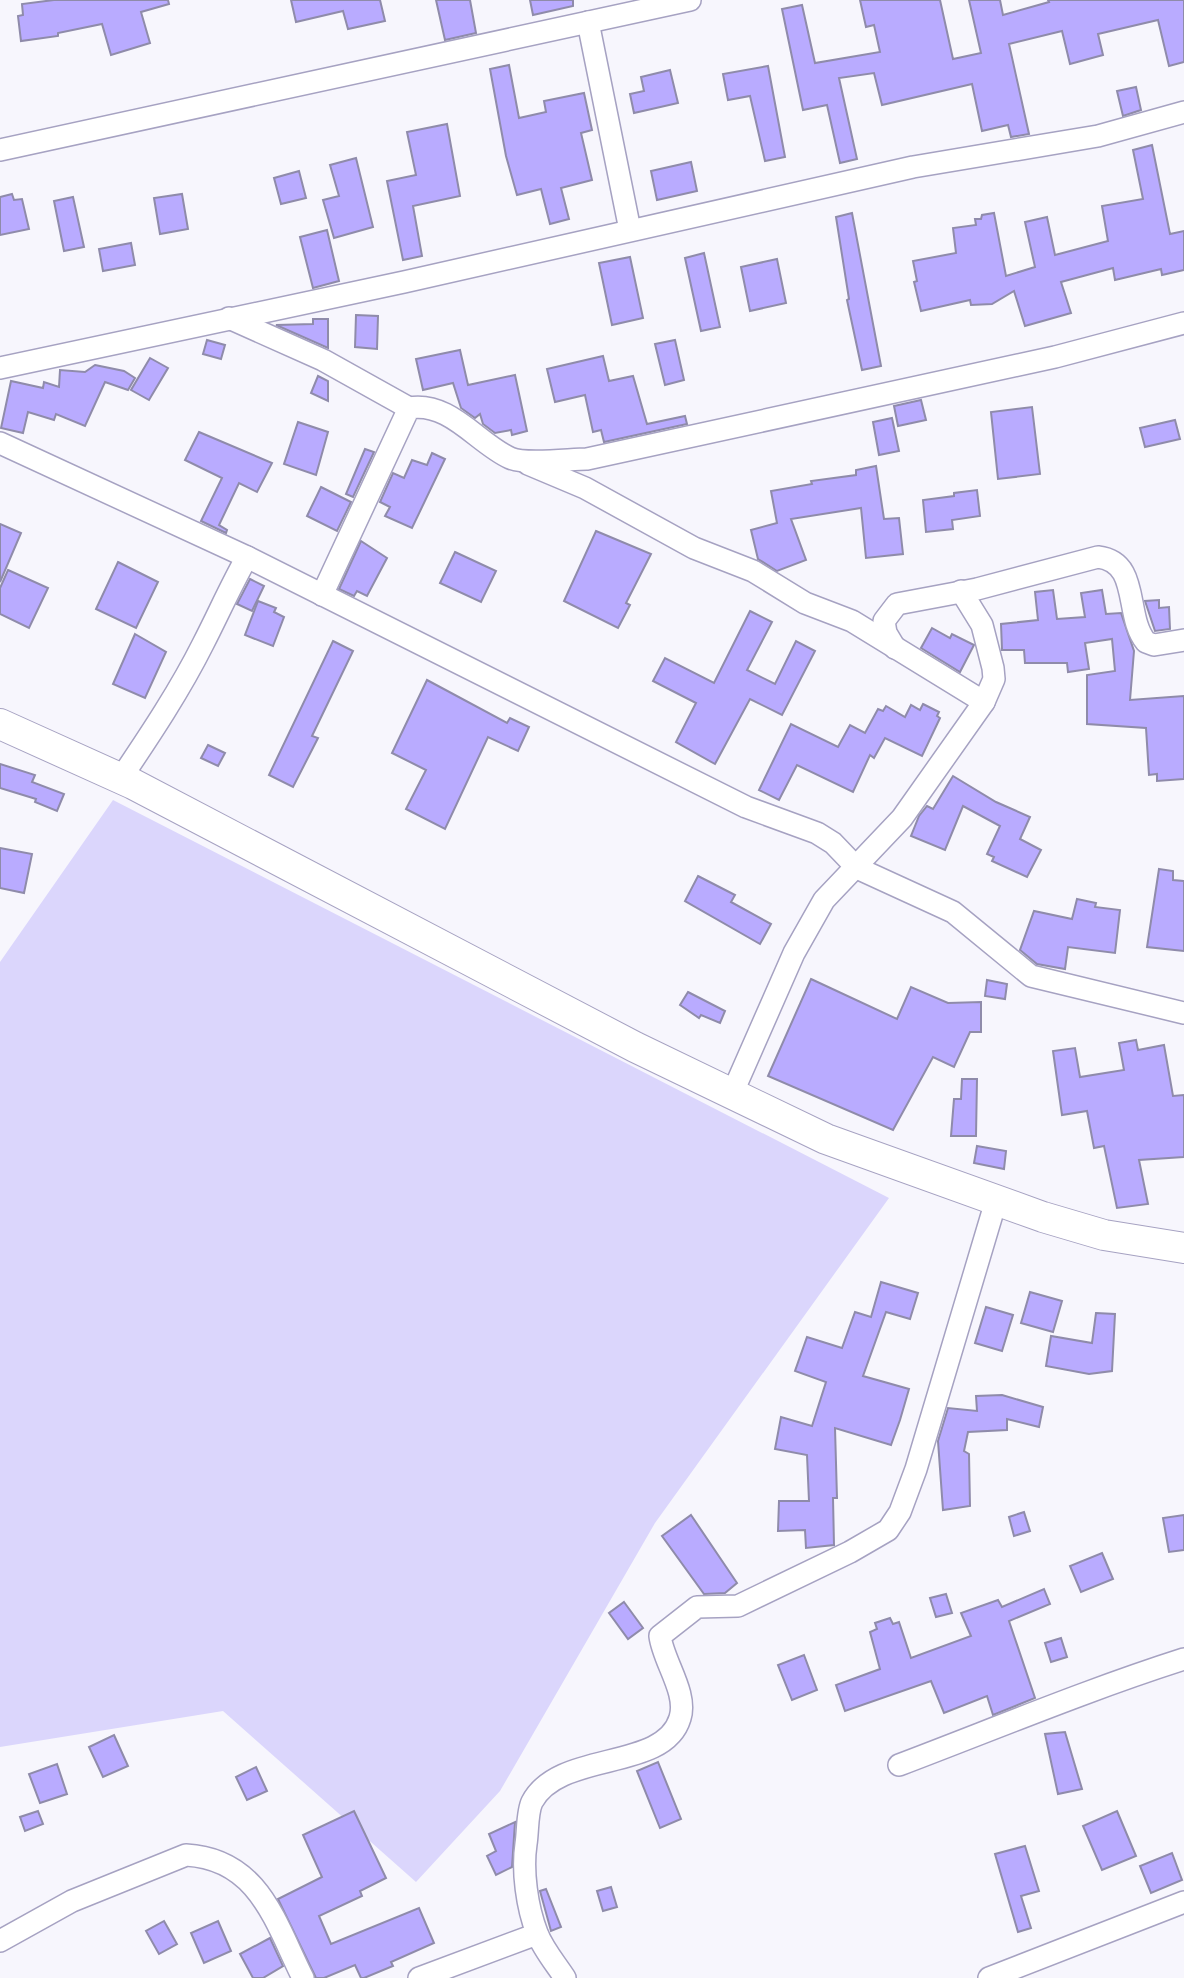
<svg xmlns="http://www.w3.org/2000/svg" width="1184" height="1978" font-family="'Varela Round',sans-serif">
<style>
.green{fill:#dbd6fc}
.building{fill:#b9abff;stroke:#8f8baa;stroke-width:2}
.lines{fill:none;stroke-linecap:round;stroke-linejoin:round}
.street-casing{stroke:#a6a2c2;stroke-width:24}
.secondary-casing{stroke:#a6a2c2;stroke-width:32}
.street{stroke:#fff;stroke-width:21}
.secondary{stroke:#fff;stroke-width:30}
</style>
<rect width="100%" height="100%" fill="#f7f6fd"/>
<!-- green -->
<polygon class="green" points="113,800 889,1198 655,1523 500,1791 416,1882 223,1711 0,1747 0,962"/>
<!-- building -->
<g class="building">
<polygon points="54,0 168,0 169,4 141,12 150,43 111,55 102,24 58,33 58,36 21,41 18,16 23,15 22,4"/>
<polygon points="291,0 380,0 385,21 348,29 343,11 296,22"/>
<polygon points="436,0 470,0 476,33 445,40"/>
<polygon points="530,0 573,0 573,6 533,15"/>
<polygon points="860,0 940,0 953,59 981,53 969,0 1000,0 1003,15 1049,2 1048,0 1184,0 1184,62 1169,66 1158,20 1098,34 1103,55 1070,64 1062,31 1009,44 1029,134 1011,137 1008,125 982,131 972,84 882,105 874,73 839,78 857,159 840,163 827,105 803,110 782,9 802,5 815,63 880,52 874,25 866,27"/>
<polygon points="509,65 519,118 546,112 544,101 584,93 592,130 581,133 592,180 561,188 569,219 550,224 541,189 517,195 506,156 490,69"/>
<polygon points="768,66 785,157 765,161 750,96 728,100 723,74"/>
<polygon points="670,70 678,103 634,113 630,94 644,91 641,77"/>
<polygon points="1136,87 1141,110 1123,116 1117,91"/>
<polygon points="447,124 460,196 413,206 422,256 403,260 387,181 416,175 407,132"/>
<polygon points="1152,145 1170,234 1184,231 1184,270 1162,275 1161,269 1115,280 1113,268 1061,282 1071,313 1025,326 1014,291 992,304 971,305 970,300 921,311 914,282 917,281 913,261 956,253 953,228 976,225 975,219 981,219 982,215 994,213 1006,276 1035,267 1025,222 1047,217 1055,255 1108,241 1102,206 1143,199 1133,150"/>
<polygon points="356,158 373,227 334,238 323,200 339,196 330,165"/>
<polygon points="691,162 697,191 657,200 651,171"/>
<polygon points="299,171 306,198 281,204 274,178"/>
<polygon points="12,194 14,200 22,199 29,229 0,235 0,197"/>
<polygon points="182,194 188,229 160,234 154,198"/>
<polygon points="73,197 84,247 64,251 54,201"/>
<polygon points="852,213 881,366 862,370 847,300 849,299 836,217"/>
<polygon points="327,230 339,281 313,288 300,237"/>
<polygon points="131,243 135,265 103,271 99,249"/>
<polygon points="704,253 720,327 701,331 685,258"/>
<polygon points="630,257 643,318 612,325 599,263"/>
<polygon points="777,259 786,303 750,311 741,267"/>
<polygon points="356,315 378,316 377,349 355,347"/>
<polygon points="313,319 328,319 328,348 276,325 313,324"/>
<polygon points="207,340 225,345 221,359 203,354"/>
<polygon points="675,340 684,380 665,385 655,344"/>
<polygon points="460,350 468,385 515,375 527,431 512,435 511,430 495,433 483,424 480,414 475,418 461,408 453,383 423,390 416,359"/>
<polygon points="603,356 609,381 633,376 647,424 685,416 687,424 604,442 601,430 593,432 585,395 555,402 547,369"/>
<polygon points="150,358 168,368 149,400 131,390"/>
<polygon points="95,365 124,371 135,378 128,390 105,382 85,426 56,414 54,420 28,412 23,433 1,428 11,381 43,388 44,382 59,387 60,370 85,372"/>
<polygon points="318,376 328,381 328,401 311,393"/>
<polygon points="921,400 926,420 898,426 894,406"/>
<polygon points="1032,407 1040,474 998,479 991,412"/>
<polygon points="892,418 899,451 879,455 873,422"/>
<polygon points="1175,420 1180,439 1145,447 1140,428"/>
<polygon points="298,422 328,432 316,475 284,464"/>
<polygon points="199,432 272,463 257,492 239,483 219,525 227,530 226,533 201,521 222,478 185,460"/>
<polygon points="365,449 374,452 353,497 346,494"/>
<polygon points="432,453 445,459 412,528 385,516 390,507 380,502 393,473 404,478 412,460 427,465"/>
<polygon points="876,466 884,519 899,518 903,554 866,558 861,508 791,519 806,560 777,571 758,559 751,530 777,523 771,491 812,484 811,481 856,475 856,470"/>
<polygon points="321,487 351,502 337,531 307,516"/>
<polygon points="977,490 980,516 952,520 953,529 926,532 923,500 954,496 954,493"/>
<polygon points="0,524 21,533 0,582"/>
<polygon points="596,531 651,554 626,603 630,605 618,628 564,601"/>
<polygon points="361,541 387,558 367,596 357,591 354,596 339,589"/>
<polygon points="455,552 496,571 481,602 440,583"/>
<polygon points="118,562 158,582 136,628 96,609"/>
<polygon points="8,570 48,588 29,628 0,614 0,588"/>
<polygon points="250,579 264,586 252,611 237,604"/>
<polygon points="1053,590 1057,619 1085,617 1081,593 1102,590 1106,614 1121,613 1134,651 1130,700 1184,696 1184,779 1157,781 1157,774 1149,775 1146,728 1087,724 1087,675 1115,671 1112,639 1085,643 1089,669 1068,672 1067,663 1025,663 1024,650 1002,650 1001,624 1038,620 1035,592"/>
<polygon points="1159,600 1159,608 1169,607 1170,629 1155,631 1145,601"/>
<polygon points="258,601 276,608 274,612 284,617 273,646 245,635"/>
<polygon points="750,611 772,622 747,670 775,684 796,641 815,651 782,715 750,699 715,764 676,742 696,703 653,681 665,658 714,683"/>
<polygon points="932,628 950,638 952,634 974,645 960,672 921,648"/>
<polygon points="135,634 166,652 145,698 113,684"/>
<polygon points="333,641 353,651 312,736 318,738 293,787 269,775"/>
<polygon points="427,680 507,723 510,718 529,727 518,751 488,737 445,829 406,809 426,770 392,753"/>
<polygon points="923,704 939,712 937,716 940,718 922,756 885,738 874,758 870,755 853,792 797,765 779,800 759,790 791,724 838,747 850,725 865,733 878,709 883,711 886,706 905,717 911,705 920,710"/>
<polygon points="208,745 225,753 218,766 201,758"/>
<polygon points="0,764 35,775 32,782 64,794 57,811 35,802 36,799 0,788"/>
<polygon points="953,776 996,802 1030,817 1020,839 1041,850 1027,877 992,861 994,857 987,854 1000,826 963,806 945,850 911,836 919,816 927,806 933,809"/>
<polygon points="0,848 32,854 24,893 0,888"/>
<polygon points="1159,869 1173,871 1173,880 1184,881 1184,951 1147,947"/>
<polygon points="698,876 735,895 731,902 771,924 760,944 685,901"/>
<polygon points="1077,899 1096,903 1095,907 1120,910 1115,953 1068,947 1065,969 1037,964 1020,950 1034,911 1072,919"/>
<polygon points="811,979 897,1019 911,987 948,1003 981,1002 981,1032 970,1032 954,1067 933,1057 893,1130 768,1076"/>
<polygon points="987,980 1007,984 1005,999 985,996"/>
<polygon points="688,992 725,1011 720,1023 701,1015 699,1018 680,1005"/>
<polygon points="1136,1040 1138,1050 1164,1045 1173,1096 1184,1095 1184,1157 1139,1160 1148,1204 1117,1208 1104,1146 1094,1148 1087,1111 1062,1115 1053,1051 1075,1048 1080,1077 1124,1070 1119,1043"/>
<polygon points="962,1079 977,1079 976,1136 951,1136 954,1099 961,1099"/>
<polygon points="977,1146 1006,1151 1004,1169 974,1163"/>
<polygon points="881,1282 918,1293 910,1319 886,1312 863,1376 909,1389 900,1420 891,1445 835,1428 837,1498 833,1498 834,1545 806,1548 805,1530 778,1531 779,1501 809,1501 807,1455 775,1449 781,1417 812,1426 826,1382 795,1371 807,1337 842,1348 855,1312 871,1317"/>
<polygon points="1030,1292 1062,1301 1053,1332 1021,1323"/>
<polygon points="986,1307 1013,1315 1002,1351 975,1343"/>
<polygon points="1096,1313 1115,1314 1112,1371 1089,1374 1046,1366 1051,1336 1092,1343"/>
<polygon points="1002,1395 1043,1407 1039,1427 1007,1419 1007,1430 968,1432 964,1451 969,1454 970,1506 943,1510 938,1441 948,1408 977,1411 976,1396"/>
<polygon points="1024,1512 1030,1531 1014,1536 1009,1517"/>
<polygon points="691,1515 737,1583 725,1593 704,1594 662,1536"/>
<polygon points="1184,1515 1184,1550 1169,1552 1163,1518"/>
<polygon points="1102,1553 1113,1579 1081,1592 1070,1566"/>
<polygon points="1044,1589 1050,1604 1009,1621 1035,1698 993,1715 987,1696 944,1713 931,1681 845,1711 836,1685 880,1669 870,1632 877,1629 875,1623 890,1618 893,1624 899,1622 911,1658 971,1636 961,1613 998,1600 1002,1607"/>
<polygon points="946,1594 952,1613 936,1617 930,1598"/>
<polygon points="624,1602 643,1628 628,1639 609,1613"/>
<polygon points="1061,1638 1067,1657 1051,1662 1045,1643"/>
<polygon points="804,1655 817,1690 792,1700 778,1665"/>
<polygon points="1065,1732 1082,1789 1058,1794 1045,1734"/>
<polygon points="114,1735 128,1766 103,1777 89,1747"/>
<polygon points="658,1762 681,1819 660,1828 637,1771"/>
<polygon points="57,1764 67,1794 40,1803 29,1774"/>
<polygon points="256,1767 267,1791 247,1800 236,1777"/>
<polygon points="38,1811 43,1824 25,1831 20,1817"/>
<polygon points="354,1811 386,1878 360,1891 362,1896 319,1916 331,1944 419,1908 434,1943 391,1962 393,1966 364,1978 361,1978 355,1965 324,1978 316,1978 278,1899 322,1877 303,1835"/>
<polygon points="1117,1811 1136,1856 1102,1870 1083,1826"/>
<polygon points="515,1822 512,1867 496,1875 487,1856 496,1851 489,1834"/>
<polygon points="1025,1846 1039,1891 1021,1896 1031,1928 1018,1932 995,1854"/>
<polygon points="1172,1853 1182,1880 1151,1893 1140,1866"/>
<polygon points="611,1887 617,1907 603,1911 597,1891"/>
<polygon points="546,1889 561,1927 551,1931 540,1891"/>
<polygon points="164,1921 177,1944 159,1954 146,1931"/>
<polygon points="218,1921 231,1951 204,1963 191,1933"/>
<polygon points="270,1938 283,1966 263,1978 253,1978 240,1954"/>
</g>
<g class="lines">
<defs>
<g id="street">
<polyline points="588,22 630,230"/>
<polyline points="0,150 690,0"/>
<polyline points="229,318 323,360 409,408"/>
<polyline points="0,368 404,282 913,167 1098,136 1184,112"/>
<polyline points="0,443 247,557 746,807 817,833 833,843 857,868 953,912 1031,976 1184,1013"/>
<polyline points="528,464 585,488 694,548 753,571 805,603 852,621 984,702"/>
<path d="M322,595L409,408C450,401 477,443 510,458C525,465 570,459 587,459L1055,357L1184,323"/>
<path d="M895,648L886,633L884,621L897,604L977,589L1098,557C1141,562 1124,616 1146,642L1154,645L1184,640"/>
<path d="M121,778C150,735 180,690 203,644C218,615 231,585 247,557"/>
<polyline points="732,1094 794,953 824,900 902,818 984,702 994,679 993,668 982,625 961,591"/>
<path d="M899,1765C994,1729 1087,1690 1184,1659"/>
<path d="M0,1941L72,1901L186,1855C259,1859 275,1922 303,1978"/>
<polyline points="419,1978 537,1934"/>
<path d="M565,1978C556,1964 543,1949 537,1933C527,1907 522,1871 526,1844C528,1832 527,1812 532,1802C559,1750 664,1772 680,1718C688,1693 663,1661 660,1636L697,1607L738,1606L850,1552L888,1530L900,1512L916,1469L996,1201"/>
<polyline points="989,1978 1184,1902"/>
</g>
<polyline id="secondary" points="0,724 133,784 635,1047 826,1139 1043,1217 1104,1235 1184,1248"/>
</defs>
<!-- street casing -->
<use href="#street" class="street-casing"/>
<!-- secondary casing -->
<use href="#secondary" class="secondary-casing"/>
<!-- street -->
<use href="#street" class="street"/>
<!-- secondary -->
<use href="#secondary" class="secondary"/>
</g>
</svg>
